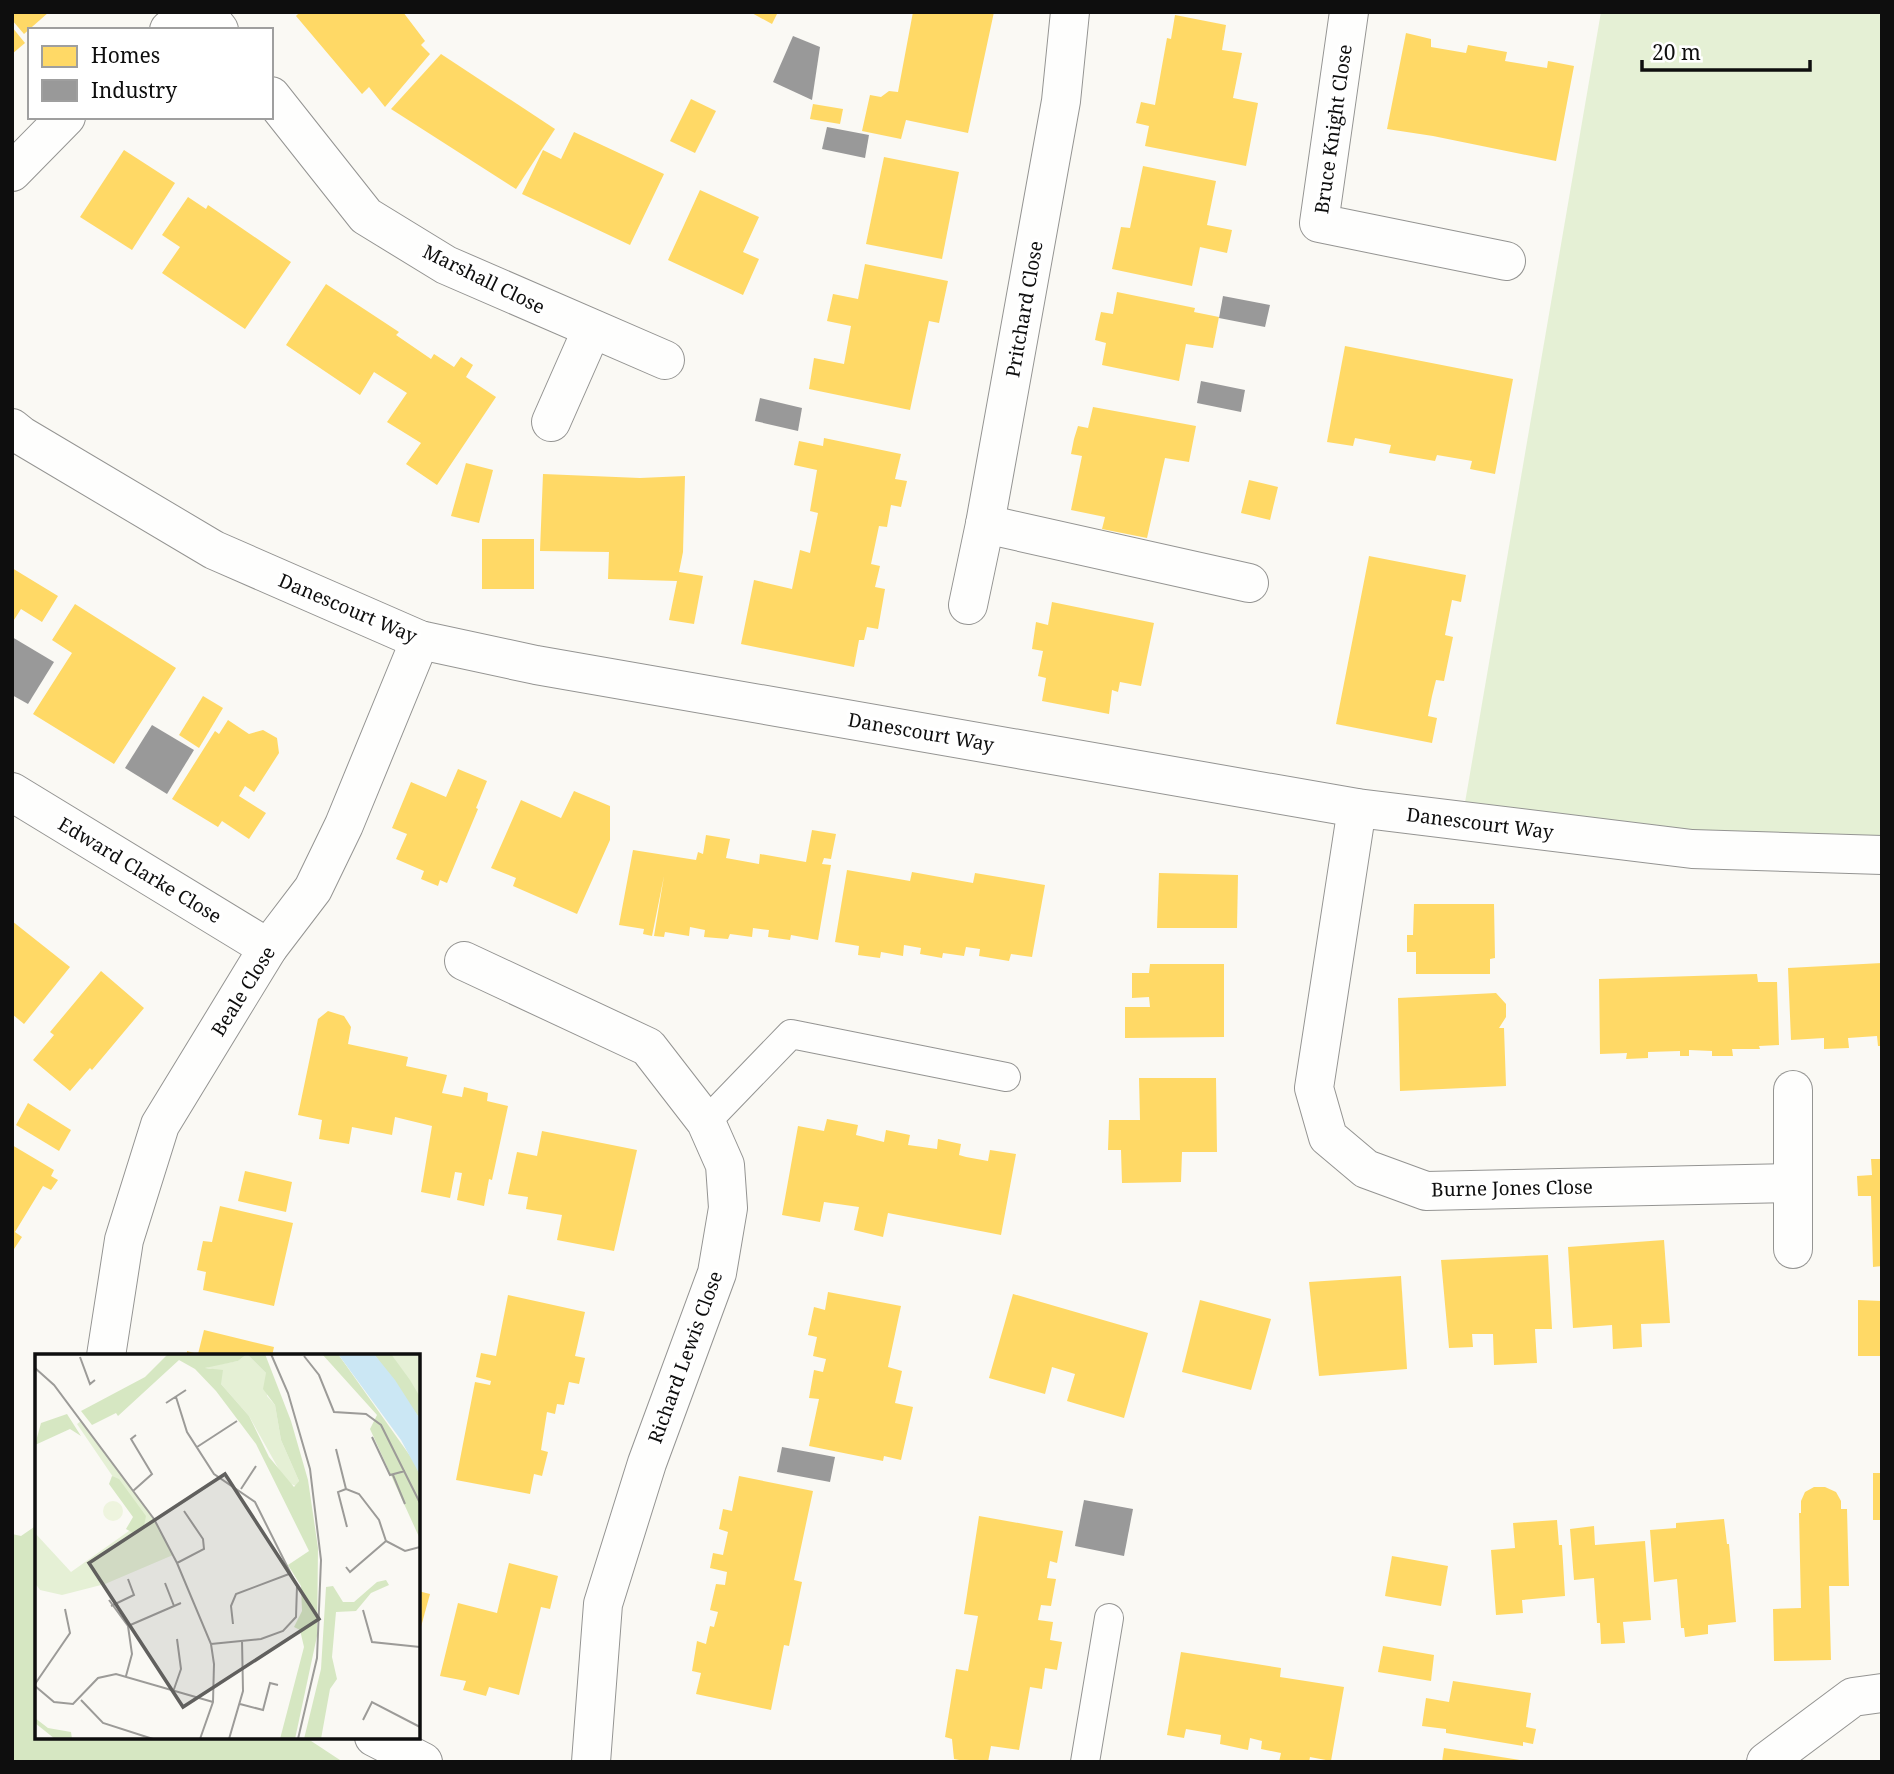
<svg xmlns="http://www.w3.org/2000/svg" width="1894" height="1774" font-family="'Noto Serif',serif">
<style>
.green{fill:#e5f0d5}
.forest{fill:#d6e7c2}
.homes{fill:#ffd966}
.industry{fill:#999}
.lines{fill:none;stroke-linecap:round;stroke-linejoin:round}
.lane-casing{stroke:#949492;stroke-width:30}
.street-casing{stroke:#949492;stroke-width:40}
.lane{stroke:#fefefd;stroke-width:28}
.street{stroke:#fefefd;stroke-width:38}
.labels{text-anchor:middle;dominant-baseline:central;stroke-width:7;stroke-linejoin:round;paint-order:stroke}
.street-label{font-size:19px;fill:#0e0e0e;stroke:#fff}
.inset-road{fill:none;stroke:#9c9b98;stroke-width:2}
.view{fill:#61605e;fill-opacity:0.15;stroke:#61605e;stroke-width:3.5}
.inset-edge{fill:none;stroke:#0e0e0e;stroke-width:3.5}
</style>
<rect width="100%" height="100%" fill="#faf9f4"/>
<!-- green -->
<polygon class="green" points="1601,12 1882,12 1882,855 1462,820"/>
<!-- forest -->
<polygon class="forest" points="37,1525 37,1737 305,1737 343,1762 12,1762 12,1534 21,1536"/>
<!-- homes -->
<g class="homes">
<polygon points="12,12 49,12 24,34 12,20"/>
<polygon points="300,12 403,12 425,41 421,45 430,54 385,107 369,87 362,94 296,16"/>
<polygon points="750,12 778,12 772,24"/>
<polygon points="913,12 994,12 968,133 906,120 901,139 862,131 870,95 881,97 889,91 898,92"/>
<polygon points="1175,15 1226,25 1222,50 1242,53 1233,98 1258,103 1246,166 1145,146 1149,126 1136,123 1141,102 1155,105 1167,38 1171,39"/>
<polygon points="12,27 25,43 12,54"/>
<polygon points="1406,33 1431,39 1431,47 1466,53 1468,45 1507,52 1505,61 1547,68 1548,61 1574,66 1556,161 1433,136 1387,129"/>
<polygon points="441,54 555,129 516,189 391,109"/>
<polygon points="691,99 716,111 695,153 670,141"/>
<polygon points="813,104 843,109 840,124 810,119"/>
<polygon points="574,132 664,174 630,245 522,194 543,150 561,159"/>
<polygon points="124,150 175,183 132,250 80,217"/>
<polygon points="884,157 959,172 942,259 866,244"/>
<polygon points="1143,166 1216,181 1207,225 1232,230 1227,253 1200,247 1192,286 1112,269 1121,227 1130,228"/>
<polygon points="700,190 759,217 743,252 759,259 743,295 668,260"/>
<polygon points="188,197 206,209 208,205 291,262 245,329 162,273 180,247 162,235"/>
<polygon points="865,264 948,281 939,323 929,321 910,410 809,389 814,358 844,364 851,326 827,321 833,294 858,299"/>
<polygon points="326,284 399,332 396,335 431,359 434,354 454,367 461,357 473,365 466,377 496,397 437,485 406,464 421,443 387,422 407,393 374,372 360,395 286,345"/>
<polygon points="1117,292 1195,308 1194,312 1219,317 1213,348 1186,344 1179,381 1102,365 1106,343 1095,340 1098,325 1101,312 1113,314"/>
<polygon points="1345,346 1513,379 1495,474 1470,469 1472,461 1437,455 1435,461 1389,453 1391,445 1355,438 1353,446 1327,442"/>
<polygon points="1093,407 1196,426 1189,462 1165,458 1147,538 1102,529 1105,517 1071,510 1082,456 1071,454 1074,439 1078,426 1088,428"/>
<polygon points="824,438 901,454 895,479 907,481 901,507 891,505 887,527 879,526 871,564 880,566 875,587 885,589 878,629 867,627 864,640 859,640 854,667 741,644 754,580 792,589 800,550 810,553 818,513 810,511 817,470 794,465 799,441 823,446"/>
<polygon points="466,463 493,470 479,523 451,516"/>
<polygon points="543,474 640,478 685,476 683,552 679,572 703,576 694,624 669,620 677,581 608,579 609,552 540,551"/>
<polygon points="1249,480 1278,487 1270,520 1241,513"/>
<rect x="482" y="539" width="52" height="50"/>
<polygon points="1369,556 1466,575 1461,602 1452,600 1445,635 1453,637 1444,681 1436,680 1432,696 1428,716 1437,718 1432,743 1336,724"/>
<polygon points="12,568 58,596 42,622 21,609 12,623"/>
<polygon points="1052,602 1154,623 1141,686 1120,682 1118,692 1112,690 1109,714 1042,701 1046,678 1038,676 1043,651 1032,649 1036,622 1048,625"/>
<polygon points="75,604 176,668 114,764 33,714 72,653 52,640"/>
<polygon points="203,696 223,708 199,748 179,735"/>
<polygon points="228,720 249,734 263,730 277,738 279,753 254,792 245,786 239,796 266,813 249,839 222,821 218,827 172,799 215,731 219,734"/>
<polygon points="458,769 487,781 476,808 478,809 447,883 440,880 438,886 421,879 424,871 396,859 407,834 392,828 411,782 446,797"/>
<polygon points="574,791 610,806 610,840 577,914 513,886 516,878 491,868 521,800 561,818"/>
<polygon points="812,830 836,834 831,859 824,858 822,864 831,865 818,940 791,935 790,940 768,937 769,930 753,928 752,937 730,934 728,939 704,937 705,930 690,927 689,936 665,932 664,937 654,936 664,876 652,936 643,934 644,929 619,925 633,850 696,860 698,852 703,854 706,835 730,839 726,858 759,864 760,854 806,862"/>
<polygon points="847,870 910,881 912,872 973,883 975,873 1045,885 1032,957 1011,954 1009,961 979,956 980,949 966,947 964,956 943,953 942,958 920,954 921,948 904,945 903,956 881,952 880,958 858,955 859,946 835,942"/>
<polygon points="1159,873 1238,875 1237,928 1157,928"/>
<polygon points="1414,904 1494,904 1495,958 1490,959 1490,974 1416,974 1416,952 1407,952 1407,935 1413,935"/>
<polygon points="12,921 70,967 24,1024 12,1014"/>
<polygon points="1882,963 1882,1046 1878,1046 1877,1036 1848,1038 1849,1048 1824,1049 1824,1038 1791,1040 1788,968"/>
<polygon points="1150,964 1224,964 1224,1037 1125,1038 1125,1007 1150,1007 1149,997 1132,998 1132,973 1149,973"/>
<polygon points="101,971 144,1008 92,1070 90,1068 70,1091 33,1060 54,1035 50,1032"/>
<polygon points="1757,974 1758,982 1777,982 1779,1045 1759,1046 1760,1049 1732,1049 1733,1056 1712,1056 1712,1051 1689,1050 1689,1056 1680,1056 1680,1051 1648,1052 1648,1058 1626,1059 1627,1053 1600,1054 1599,979"/>
<polygon points="1496,993 1506,1004 1506,1017 1499,1028 1504,1028 1506,1086 1400,1091 1398,998"/>
<polygon points="328,1011 344,1016 351,1027 348,1044 408,1057 406,1066 447,1075 442,1093 462,1097 464,1087 488,1093 487,1101 508,1106 492,1180 489,1179 484,1206 457,1200 462,1173 455,1172 450,1198 421,1192 432,1126 395,1117 392,1135 352,1127 349,1144 319,1139 322,1120 298,1115 318,1019"/>
<polygon points="1139,1078 1216,1078 1217,1152 1182,1152 1181,1182 1122,1183 1121,1150 1108,1150 1109,1120 1140,1120"/>
<polygon points="28,1103 71,1130 59,1151 16,1125"/>
<polygon points="827,1119 858,1125 856,1135 884,1142 886,1130 910,1135 908,1145 937,1149 938,1139 961,1144 959,1155 966,1157 988,1161 990,1150 1016,1154 1001,1235 888,1213 883,1237 854,1230 859,1207 824,1202 820,1222 782,1215 798,1126 824,1131"/>
<polygon points="542,1131 637,1150 614,1251 557,1240 562,1215 526,1209 528,1197 508,1194 517,1152 537,1156"/>
<polygon points="12,1145 54,1170 51,1176 58,1180 51,1190 43,1186 15,1232 22,1237 12,1252"/>
<polygon points="1871,1159 1882,1159 1882,1266 1873,1267 1871,1196 1858,1196 1857,1176 1872,1175"/>
<polygon points="245,1171 292,1182 286,1212 238,1201"/>
<polygon points="220,1206 293,1223 274,1306 203,1290 206,1272 197,1270 200,1255 203,1241 212,1242"/>
<polygon points="1664,1240 1670,1323 1641,1324 1642,1347 1613,1349 1612,1325 1573,1328 1568,1247"/>
<polygon points="1548,1255 1552,1329 1535,1329 1537,1363 1494,1365 1493,1334 1472,1334 1473,1347 1449,1348 1441,1260"/>
<polygon points="1401,1276 1407,1369 1319,1376 1309,1282"/>
<polygon points="828,1292 901,1306 888,1367 902,1371 895,1403 913,1407 901,1460 884,1456 883,1461 809,1446 819,1399 809,1398 814,1370 823,1372 826,1359 813,1356 817,1337 808,1335 814,1307 825,1310"/>
<polygon points="1013,1294 1148,1333 1124,1418 1067,1401 1075,1374 1052,1367 1045,1394 989,1378"/>
<polygon points="508,1295 585,1312 575,1356 585,1358 579,1384 569,1382 564,1405 557,1404 555,1414 547,1412 541,1450 548,1452 542,1476 534,1474 530,1494 456,1480 475,1382 490,1385 491,1381 476,1377 481,1353 496,1356"/>
<polygon points="1200,1300 1271,1319 1251,1390 1182,1372"/>
<polygon points="1858,1300 1882,1301 1882,1356 1858,1356"/>
<polygon points="204,1330 274,1347 272,1356 187,1356 187,1351 198,1354"/>
<rect x="1873" y="1473" width="9" height="47"/>
<polygon points="739,1476 813,1491 794,1580 802,1582 789,1646 784,1645 771,1710 696,1694 701,1673 692,1671 697,1641 706,1644 710,1626 714,1627 718,1612 710,1610 716,1584 725,1585 727,1572 710,1568 713,1553 723,1555 728,1532 719,1529 723,1509 732,1511"/>
<polygon points="1814,1487 1825,1487 1836,1492 1841,1501 1841,1509 1847,1509 1849,1586 1829,1586 1831,1660 1774,1661 1773,1609 1801,1608 1799,1513 1801,1513 1801,1501 1805,1492"/>
<polygon points="979,1516 1063,1531 1057,1563 1050,1561 1047,1578 1056,1579 1051,1606 1041,1605 1038,1620 1053,1622 1050,1640 1062,1642 1057,1670 1045,1668 1042,1689 1030,1687 1019,1750 991,1746 988,1762 970,1762 954,1759 952,1739 945,1737 956,1669 968,1671 978,1616 964,1614"/>
<polygon points="1724,1519 1727,1544 1729,1544 1736,1622 1708,1625 1708,1634 1685,1637 1684,1628 1681,1628 1677,1579 1654,1582 1650,1530 1676,1528 1676,1523"/>
<polygon points="1557,1520 1559,1545 1562,1545 1565,1596 1522,1600 1523,1613 1496,1615 1491,1550 1515,1548 1513,1523"/>
<polygon points="1594,1526 1595,1545 1645,1541 1651,1620 1623,1622 1625,1643 1601,1644 1600,1623 1597,1623 1594,1578 1574,1580 1570,1529"/>
<polygon points="1392,1556 1448,1566 1441,1606 1385,1596"/>
<polygon points="509,1563 558,1576 550,1609 541,1607 519,1695 489,1687 486,1696 463,1690 466,1681 440,1676 458,1603 497,1613"/>
<polygon points="418,1591 430,1594 419,1634 418,1634"/>
<polygon points="1383,1646 1434,1655 1431,1681 1378,1672"/>
<polygon points="1181,1652 1281,1668 1280,1677 1344,1687 1331,1761 1310,1757 1309,1762 1279,1762 1281,1753 1261,1749 1262,1741 1250,1738 1248,1750 1220,1744 1221,1735 1186,1729 1184,1738 1167,1735"/>
<polygon points="1453,1681 1531,1693 1526,1727 1536,1729 1533,1744 1523,1742 1523,1746 1446,1733 1446,1729 1422,1726 1426,1698 1449,1702"/>
<polygon points="1444,1748 1520,1760 1520,1762 1442,1762"/>
</g>
<!-- industry -->
<g class="industry">
<polygon points="793,36 820,47 812,100 773,82"/>
<polygon points="827,127 869,135 865,158 822,149"/>
<polygon points="1223,296 1270,305 1265,327 1219,318"/>
<polygon points="1201,381 1245,390 1241,412 1197,403"/>
<polygon points="760,398 802,408 798,431 755,421"/>
<polygon points="12,637 54,662 28,704 12,695"/>
<polygon points="152,725 194,750 167,794 125,768"/>
<polygon points="782,1447 835,1457 830,1482 777,1472"/>
<polygon points="1084,1500 1133,1509 1124,1556 1075,1546"/>
</g>
<g class="lines">
<defs>
<g id="lane">
<polyline points="706,1122 791,1034 1006,1077"/>
<polyline points="1085,1762 1109,1618"/>
</g>
<g id="street">
<polyline points="205,12 219,30"/>
<polyline points="1349,12 1319,223 1506,261"/>
<polyline points="169,30 190,12"/>
<polyline points="271,96 366,216 446,265 665,360"/>
<polyline points="12,172 66,117"/>
<polyline points="551,422 592,329"/>
<polyline points="12,428 22,436 214,550 420,640 536,665 1357,808 1692,849 1882,855"/>
<polyline points="985,524 1249,583"/>
<polyline points="968,605 985,524 1061,101 1070,12"/>
<polyline points="12,792 268,948"/>
<polyline points="1357,808 1314,1088 1328,1137 1366,1169 1426,1191 1793,1183"/>
<polyline points="464,961 648,1047 706,1122 725,1165 728,1208 717,1273 647,1463 603,1604 591,1762"/>
<polyline points="1793,1249 1793,1090"/>
<polyline points="106,1356 124,1240 160,1125 268,948 313,889 344,825 420,640"/>
<polyline points="374,1737 423,1762"/>
<polyline points="1766,1762 1853,1697 1882,1693"/>
</g>
</defs>
<!-- lane casing -->
<use href="#lane" class="lane-casing"/>
<!-- street casing -->
<use href="#street" class="street-casing"/>
<!-- lane -->
<use href="#lane" class="lane"/>
<!-- street -->
<use href="#street" class="street"/>
</g>
<g class="labels">
<!-- street labels -->
<g class="street-label">
<text transform="translate(1333 129) rotate(-82)">Bruce Knight Close</text>
<text transform="translate(484 279) rotate(26)">Marshall Close</text>
<text transform="translate(1024 309) rotate(-80)">Pritchard Close</text>
<text transform="translate(348 608) rotate(23)">Danescourt Way</text>
<text transform="translate(921 732) rotate(10)">Danescourt Way</text>
<text transform="translate(1480 823) rotate(7)">Danescourt Way</text>
<text transform="translate(140 870) rotate(31)">Edward Clarke Close</text>
<text transform="translate(243 991) rotate(-58)">Beale Close</text>
<text transform="translate(1512 1188) rotate(-1)">Burne Jones Close</text>
<text transform="translate(685 1357) rotate(-70)">Richard Lewis Close</text>
</g>
</g>
<!-- overview -->
<g transform="translate(35 1354)">
<rect width="385" height="385" fill="#faf9f4"/>
<path d="M212,0L231,19L232,42L240,51L246,86L264,127L261,132L251,128L214,62L186,30L181,16L170,13L203,7ZM343,0H385V57ZM46,67L119,165L138,201L70,230L27,241L5,236L0,229V179L36,218L108,167L42,70Z" fill="#e5f0d5"/>
<path d="M133,0H212L203,7L170,14L188,16L186,30L214,62L234,103L259,133L264,127L246,86L240,51L228,35L231,19L212,0H230L256,67L273,126L283,194L282,282L260,385H245L269,293L265,276L259,273L267,257L266,232L253,211L274,197L221,90L181,37L160,15L144,6L83,62L81,59L57,71L46,57L110,23ZM287,0H303L378,106L385,121V185L335,75L342,61ZM339,0H356L375,26L385,43V65ZM32,60L46,82L35,75L0,91L6,69ZM77,122L84,125L111,162L109,172L100,180L91,175L98,163L74,130ZM351,226L354,231L336,239L321,257L301,258L297,303L302,325L295,335L286,385H269L286,315L291,233L298,232L308,248H319L342,228ZM0,364L13,374L36,378L37,385H20L0,369Z" fill="#d6e7c2"/>
<path d="M68 157a10 10 0 1 1 20 0a10 10 0 1 1-20 0Z" fill="#eef4de"/>
<path d="M303,0H339L360,26L385,65V121L366,86Z" fill="#cbe7f4"/>
<path class="inset-road" d="M32,0H54M236,0L253,39L275,115L286,206L282,304L263,385M269,2L284,21L299,58L331,60L346,71L385,149M45,3L55,30L60,26M0,14L19,31L119,165L142,209L176,290L179,310L178,348L165,385M141,43L152,78L179,120L220,148L262,232L261,263L248,277L226,285L176,290M131,49L151,36M337,83L355,121L370,117M162,93L202,67M301,95L311,135L324,140L344,166L351,187L370,197L385,193M358,121L370,150M206,135L221,112M311,135L303,138L312,173M98,137L117,120L96,85L101,81M142,209L169,195L168,185L149,157M311,213L315,218L351,187M130,229L139,252M74,246L93,272M76,252L99,241L93,225M328,256L337,288L385,293M198,270L196,252L201,240L254,220M93,272L146,249M91,322L97,300L93,272M0,330L35,279L30,255M0,332L19,348L38,350L63,324L81,320L178,348M138,338L146,315L142,285M46,346L68,369L118,385M205,350L228,356L235,329L243,331M328,366L337,348L385,373M194,385L208,337L207,286"/>
<path class="view" d="M190,120L284,265L148,353L54,209Z"/>
<rect width="385" height="385" class="inset-edge"/>
</g>
<!-- border -->
<rect width="1894" height="1774" fill="none" stroke="#0e0e0e" stroke-width="28"/>
<!-- legend -->
<rect x="28" y="28" width="245" height="91" fill="#ffffff" stroke="#9f9f9f" stroke-width="2"/>
<rect x="42" y="46" width="35" height="21" fill="#ffd966" stroke="#9f9f9f" stroke-width="2"/>
<text x="91" y="63" font-size="21" fill="#0e0e0e">Homes</text>
<rect x="42" y="80" width="35" height="21" fill="#999999" stroke="#9f9f9f" stroke-width="2"/>
<text x="91" y="98" font-size="21" fill="#0e0e0e">Industry</text>
<!-- scale -->
<path d="M1642 60v10h168v-10" fill="none" stroke="#0e0e0e" stroke-width="3.5"/>
<text x="1652" y="60" font-size="21" fill="#0e0e0e" stroke="#ffffff" stroke-width="5" paint-order="stroke">20 m</text>
</svg>
